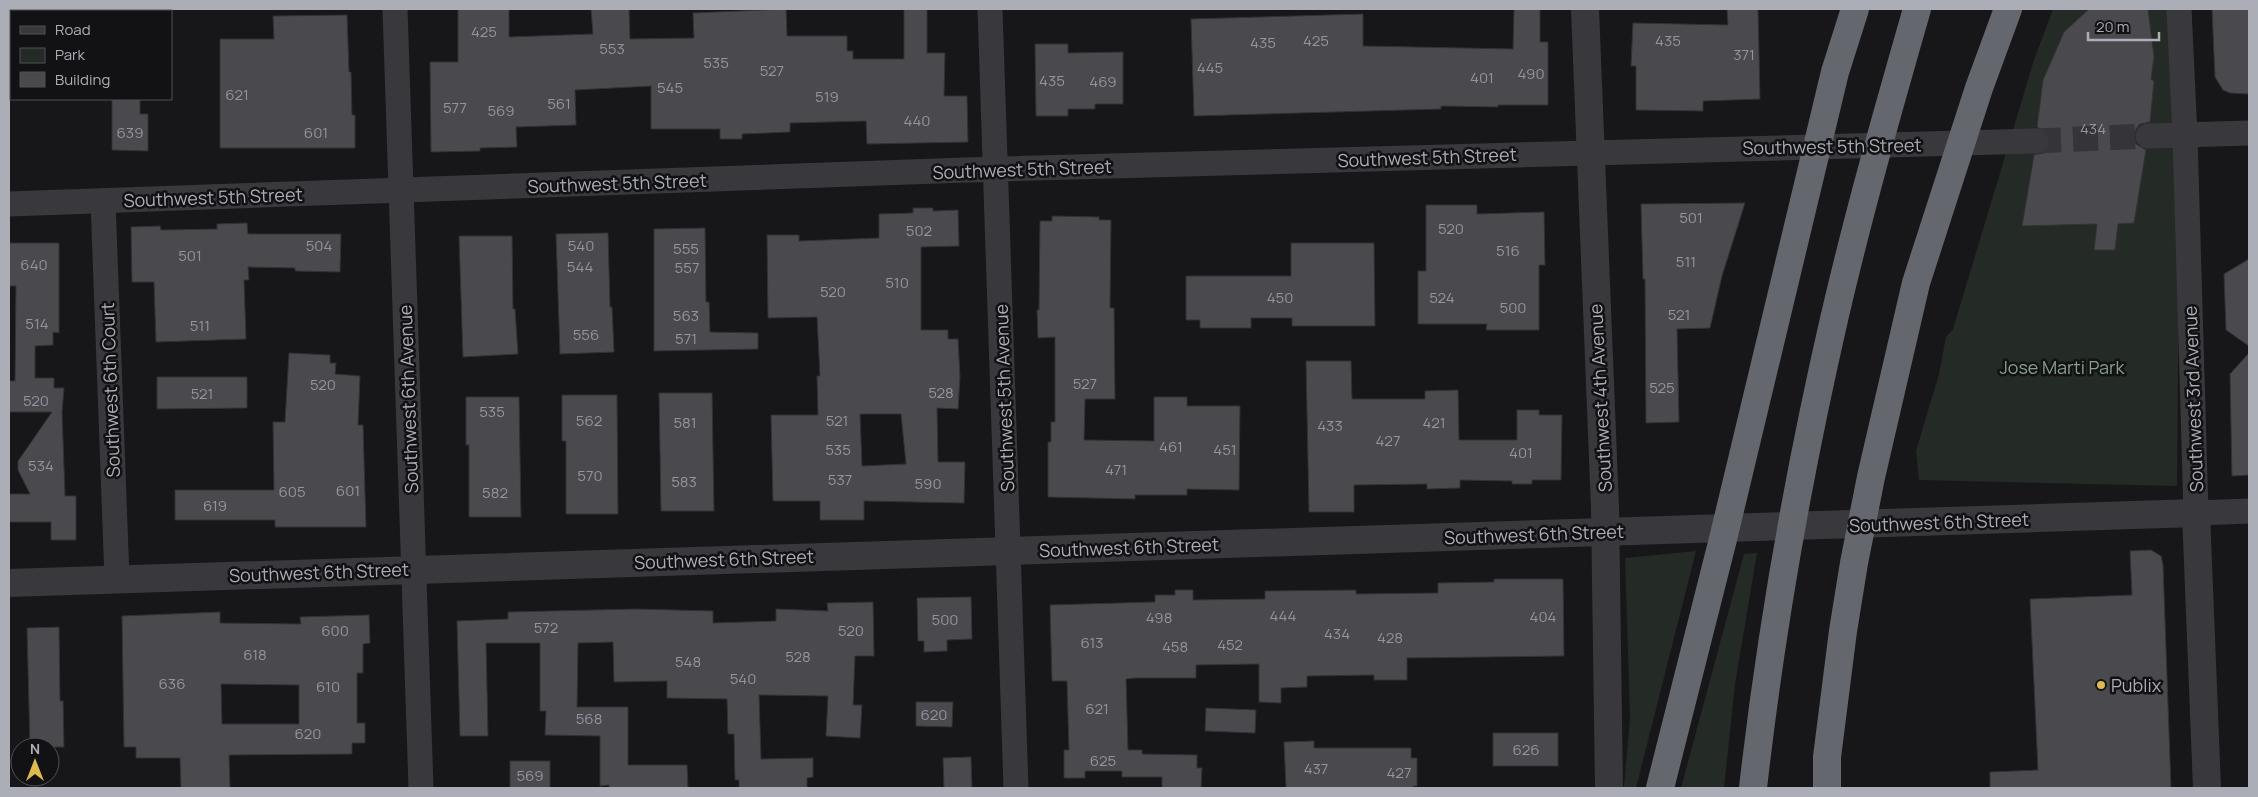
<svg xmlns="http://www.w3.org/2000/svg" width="2258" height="797" font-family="Manrope,sans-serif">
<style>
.green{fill:#242a25}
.building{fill:#4a4a4e;stroke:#323235;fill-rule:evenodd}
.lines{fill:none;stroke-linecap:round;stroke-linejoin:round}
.minor-tunnel{stroke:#353539;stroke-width:25;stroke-dasharray:25 12;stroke-linecap:butt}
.minor{stroke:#39393d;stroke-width:25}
.tertiary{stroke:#39393d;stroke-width:28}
.motorway{stroke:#65676e;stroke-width:28}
.poi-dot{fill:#ddba4c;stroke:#121214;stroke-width:2}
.labels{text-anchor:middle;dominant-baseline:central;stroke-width:5;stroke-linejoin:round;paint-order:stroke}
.number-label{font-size:15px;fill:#93959d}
.street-label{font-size:18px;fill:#abaeb7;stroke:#121214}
.park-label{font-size:18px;fill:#84a089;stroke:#121214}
.poi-label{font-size:18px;fill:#abaeb7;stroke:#121214;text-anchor:start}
</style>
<rect width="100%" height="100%" fill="#171719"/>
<!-- green -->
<g class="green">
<polygon points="2053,9 2181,9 2177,486 1919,480 1916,451 1939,374 1946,337 1953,329 2034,60"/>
<polygon points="1696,551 1636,788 1624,788 1630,717 1625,558"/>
<polygon points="1757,553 1735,684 1724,788 1681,788 1744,554"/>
</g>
<!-- building -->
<g class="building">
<polygon points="458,9 509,9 509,37 593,34 591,9 629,9 630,39 694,38 693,13 786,9 787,36 847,36 847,51 853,51 853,59 904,59 904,9 927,9 927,53 945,53 944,96 967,96 968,142 867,144 866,121 790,123 790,132 742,134 742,139 720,139 720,129 651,129 651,86 575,90 576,125 516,127 517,147 480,148 480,151 431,152 430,62 458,62"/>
<polygon points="1514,9 1540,9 1540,42 1548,42 1548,105 1498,105 1498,107 1441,106 1441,109 1194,116 1191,19 1363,14 1363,46 1513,49"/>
<polygon points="1727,9 1758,9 1760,99 1703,101 1703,111 1636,110 1636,66 1631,66 1633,23 1728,25"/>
<polygon points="2089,9 2148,9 2154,57 2151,79 2154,81 2150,122 2140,124 2136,129 2134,136 2136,144 2146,150 2134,223 2118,224 2115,250 2094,250 2097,224 2022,226 2034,155 2044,153 2048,148 2050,141 2048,133 2037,127 2043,80 2064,32"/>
<polygon points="2212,9 2249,9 2249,94 2230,93 2223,90 2215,77"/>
<polygon points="347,15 349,72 351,72 352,115 355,115 355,148 220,148 220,39 274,39 273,16"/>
<polygon points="1035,44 1068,44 1068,53 1123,52 1123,104 1095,104 1095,109 1068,109 1068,116 1036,116"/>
<polygon points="112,99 140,99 140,114 148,114 148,151 112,150"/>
<polygon points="1745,203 1722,276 1710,328 1677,329 1679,422 1646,423 1645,279 1643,279 1641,204"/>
<polygon points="1426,205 1477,205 1477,214 1544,212 1545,265 1539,265 1539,330 1486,330 1487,324 1418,324 1418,271 1426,271"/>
<path d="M913,208H933V211L958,210L959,246L921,247V330H948V339H958L960,377L958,409L937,408L938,462H965L964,503L864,501V520H820V501H773L771,415H818L817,376H820L817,317L768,318L767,235H799V241L879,238V214L913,213ZM860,414H901L906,464L862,466Z"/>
<polygon points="1052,216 1099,217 1099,220 1111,220 1110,308 1114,308 1115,399 1085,399 1084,440 1154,441 1154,397 1187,397 1187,406 1240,406 1239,490 1187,489 1187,495 1135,495 1135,499 1048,497 1048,442 1051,442 1051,422 1055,422 1055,337 1038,338 1037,310 1039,310 1040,221 1052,221"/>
<polygon points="247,223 248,234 341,234 340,272 295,271 295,268 248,267 249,280 244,280 246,339 156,342 154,282 132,282 131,227 160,226 161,230 217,229 217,224"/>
<polygon points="705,228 706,302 709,302 710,332 758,333 758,349 654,351 654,229"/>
<polygon points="608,233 610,307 612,307 614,352 560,354 556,234"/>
<polygon points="459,236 512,236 513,309 515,309 518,354 463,357"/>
<polygon points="9,243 59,243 59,333 53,332 53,345 35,346 35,378 54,378 54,388 64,388 62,412 65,496 76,496 76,540 51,540 51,522 9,522 9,494 30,494 18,470 18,461 52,412 9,412 9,381 15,381 16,286 9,286"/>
<polygon points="1291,243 1374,243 1375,326 1292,326 1292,318 1251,318 1251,328 1200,328 1200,320 1186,320 1186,276 1291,276"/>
<polygon points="2249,259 2249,346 2226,330 2224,274"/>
<polygon points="289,353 330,355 330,363 336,363 335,374 360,376 358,425 363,425 366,527 275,527 275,520 175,520 175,490 274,490 273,422 285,422"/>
<polygon points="2249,353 2249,475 2232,476 2230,374"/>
<polygon points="1306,361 1351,361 1352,399 1425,399 1425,391 1458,390 1459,440 1517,440 1517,410 1539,410 1539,415 1562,415 1561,480 1532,480 1532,484 1512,484 1512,481 1460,480 1460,488 1427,489 1427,484 1354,485 1354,512 1309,512"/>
<polygon points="157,377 247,377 247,408 157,409"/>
<polygon points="659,393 712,393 714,511 661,511"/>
<polygon points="562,395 617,395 618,514 566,514 566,441 562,441"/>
<polygon points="466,397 519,397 521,517 469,517 469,445 466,445"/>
<polygon points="2151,550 2161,556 2163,565 2171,788 1990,788 1990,772 2038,770 2030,599 2132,595 2130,551"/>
<polygon points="1494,579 1563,579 1564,656 1407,658 1407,680 1374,680 1374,675 1307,676 1307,687 1281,688 1281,703 1259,702 1259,664 1196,665 1196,678 1135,678 1126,679 1128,750 1142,750 1142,754 1197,755 1197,768 1202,768 1201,788 1162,788 1162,777 1122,777 1122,771 1085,771 1085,778 1064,778 1064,750 1069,750 1067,681 1052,681 1050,605 1155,602 1155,595 1175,595 1175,590 1193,590 1193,600 1265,599 1265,591 1356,590 1356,594 1438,593 1438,583 1494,582"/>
<polygon points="971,597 972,639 947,640 947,651 924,652 924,641 918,641 917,598"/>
<polygon points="873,602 874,656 855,656 853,705 862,705 860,738 826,736 828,696 759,695 761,759 813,758 813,777 807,778 807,788 739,788 739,780 735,780 734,734 728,734 727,699 667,698 667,681 614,682 613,642 578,643 577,707 628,707 628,765 687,765 688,788 609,788 609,785 600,786 600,736 545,735 546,711 540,711 540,643 486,643 488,736 460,736 457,621 508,619 508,612 635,609 713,611 713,623 776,621 776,609 828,611 827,603"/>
<path d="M220,612V623L301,624L300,617L369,615L370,643L363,644V673H357V723H365V743H352V754L229,755L230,788H181L180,758H136V747H124L122,616ZM221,684L299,685V724H222Z"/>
<polygon points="59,627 60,701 63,701 64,747 30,747 27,628"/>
<polygon points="916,702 953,702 952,727 916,726"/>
<polygon points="1206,708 1256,710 1255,733 1205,731"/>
<rect x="1493" y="733" width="65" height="33"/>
<polygon points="1314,741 1314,748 1411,748 1411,758 1417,758 1417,786 1413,786 1413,788 1286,788 1284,742"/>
<polygon points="971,757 972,788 944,788 943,758"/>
<rect x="510" y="761" width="40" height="27"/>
</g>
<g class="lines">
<!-- minor-tunnel -->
<polyline class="minor-tunnel" points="2036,141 2148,136"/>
<!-- minor -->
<g class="minor">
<polyline points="395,9 421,788"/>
<polyline points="990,9 1016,788"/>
<polyline points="2179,9 2185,136 2196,513 2249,511"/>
<polyline points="2148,136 2249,133"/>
<polyline points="103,201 117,579"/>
<polyline points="9,204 965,170 2036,141"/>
</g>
<!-- tertiary -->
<g class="tertiary">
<polyline points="1585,9 1605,508 1609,788"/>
<polyline points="9,583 2196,513 2207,788"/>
</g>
<!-- motorway -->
<g class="motorway">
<polyline points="1660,788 1723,539 1835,72 1855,9"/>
<path d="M1753,788C1771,629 1799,471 1835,315C1859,212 1888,110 1917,9"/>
<polyline points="1827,788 1827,757 1843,631 1854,563 1871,477 1916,283 1979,88 2008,9"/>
</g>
</g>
<!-- markers -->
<circle class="poi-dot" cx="2101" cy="685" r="5"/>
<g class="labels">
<!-- number labels -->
<g class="number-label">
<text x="484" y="31">425</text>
<text x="1316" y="40">425</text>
<text x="1668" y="40">435</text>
<text x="1263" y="42">435</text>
<text x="612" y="48">553</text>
<text x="1744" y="54">371</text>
<text x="716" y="62">535</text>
<text x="1210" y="67">445</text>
<text x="772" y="70">527</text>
<text x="1531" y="73">490</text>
<text x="1482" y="77">401</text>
<text x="1052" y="80">435</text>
<text x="1103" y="81">469</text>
<text x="670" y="87">545</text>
<text x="237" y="94">621</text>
<text x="827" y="96">519</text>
<text x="559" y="103">561</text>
<text x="455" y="107">577</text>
<text x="501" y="110">569</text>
<text x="917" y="120">440</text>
<text x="2093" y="128">434</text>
<text x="130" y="132">639</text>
<text x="316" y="132">601</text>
<text x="1691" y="217">501</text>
<text x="1451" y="228">520</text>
<text x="919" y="230">502</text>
<text x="319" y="245">504</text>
<text x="581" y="245">540</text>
<text x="686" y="248">555</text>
<text x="1508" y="250">516</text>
<text x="190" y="255">501</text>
<text x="1686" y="261">511</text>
<text x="34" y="264">640</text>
<text x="580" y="266">544</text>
<text x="687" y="267">557</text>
<text x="897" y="282">510</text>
<text x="833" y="291">520</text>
<text x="1280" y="297">450</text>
<text x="1442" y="297">524</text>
<text x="1513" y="307">500</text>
<text x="1679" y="314">521</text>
<text x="686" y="315">563</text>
<text x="37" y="323">514</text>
<text x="200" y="325">511</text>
<text x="586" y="334">556</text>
<text x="686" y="338">571</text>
<text x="1085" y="383">527</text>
<text x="323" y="384">520</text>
<text x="1662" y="387">525</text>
<text x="941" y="392">528</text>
<text x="202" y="393">521</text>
<text x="36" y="400">520</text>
<text x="492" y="411">535</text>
<text x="589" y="420">562</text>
<text x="837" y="420">521</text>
<text x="685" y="422">581</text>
<text x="1434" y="422">421</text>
<text x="1330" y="425">433</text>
<text x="1388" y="440">427</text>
<text x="1171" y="446">461</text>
<text x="838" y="449">535</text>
<text x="1225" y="449">451</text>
<text x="1521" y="452">401</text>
<text x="41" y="465">534</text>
<text x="1116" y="469">471</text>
<text x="590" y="475">570</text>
<text x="840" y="479">537</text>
<text x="684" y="481">583</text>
<text x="928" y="483">590</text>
<text x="348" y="490">601</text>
<text x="292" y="491">605</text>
<text x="495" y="492">582</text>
<text x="215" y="505">619</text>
<text x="1283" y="615">444</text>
<text x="1543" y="616">404</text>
<text x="1159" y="617">498</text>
<text x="945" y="619">500</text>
<text x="546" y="627">572</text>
<text x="335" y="630">600</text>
<text x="851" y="630">520</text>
<text x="1337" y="633">434</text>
<text x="1390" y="637">428</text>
<text x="1092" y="642">613</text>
<text x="1230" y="644">452</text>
<text x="1175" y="646">458</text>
<text x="255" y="654">618</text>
<text x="798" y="656">528</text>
<text x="688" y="661">548</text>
<text x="743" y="678">540</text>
<text x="172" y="683">636</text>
<text x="328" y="686">610</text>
<text x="1097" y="708">621</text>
<text x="934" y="714">620</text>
<text x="589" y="718">568</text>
<text x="308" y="733">620</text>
<text x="1526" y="749">626</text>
<text x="1103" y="760">625</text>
<text x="1316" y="768">437</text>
<text x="1399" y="772">427</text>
<text x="530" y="775">569</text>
</g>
<!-- street labels -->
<g class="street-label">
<text transform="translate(1832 146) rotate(-1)">Southwest 5th Street</text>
<text transform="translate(1427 157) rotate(-2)">Southwest 5th Street</text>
<text transform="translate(1022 169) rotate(-2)">Southwest 5th Street</text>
<text transform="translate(617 183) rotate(-2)">Southwest 5th Street</text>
<text transform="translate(213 197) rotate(-2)">Southwest 5th Street</text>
<text transform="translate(110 390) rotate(-92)">Southwest 6th Court</text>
<text transform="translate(1004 398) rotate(-92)">Southwest 5th Avenue</text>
<text transform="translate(1600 398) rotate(-93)">Southwest 4th Avenue</text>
<text transform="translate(408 399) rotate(-92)">Southwest 6th Avenue</text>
<text transform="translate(2193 399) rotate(-92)">Southwest 3rd Avenue</text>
<text transform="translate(1939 522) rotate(-2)">Southwest 6th Street</text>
<text transform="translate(1534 534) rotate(-2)">Southwest 6th Street</text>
<text transform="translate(1129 547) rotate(-2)">Southwest 6th Street</text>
<text transform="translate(724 559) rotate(-2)">Southwest 6th Street</text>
<text transform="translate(319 572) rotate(-2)">Southwest 6th Street</text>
</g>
<!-- park labels -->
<g class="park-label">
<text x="2062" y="367">Jose Marti Park</text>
</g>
<!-- poi labels -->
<g class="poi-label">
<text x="2111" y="685">Publix</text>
</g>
</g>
<!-- border -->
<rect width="2258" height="797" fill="none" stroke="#abaeb7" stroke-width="20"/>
<!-- legend -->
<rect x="10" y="10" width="162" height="90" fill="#121214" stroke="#4f5055"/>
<rect x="20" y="26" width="25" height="8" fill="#39393d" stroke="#4f5055"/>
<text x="55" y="35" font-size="15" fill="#abaeb7">Road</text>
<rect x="20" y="48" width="25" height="15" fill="#242a25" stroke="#4f5055"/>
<text x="55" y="60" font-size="15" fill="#abaeb7">Park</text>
<rect x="20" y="72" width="25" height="15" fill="#4a4a4e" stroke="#4f5055"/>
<text x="55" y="85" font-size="15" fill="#abaeb7">Building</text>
<!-- north arrow -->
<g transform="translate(35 762)"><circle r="24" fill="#121214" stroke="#4f5055"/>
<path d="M0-4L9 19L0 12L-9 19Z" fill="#ddba4c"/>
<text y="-8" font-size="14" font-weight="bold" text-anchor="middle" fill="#abaeb7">N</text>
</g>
<!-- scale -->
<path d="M2088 32v8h71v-8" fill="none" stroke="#abaeb7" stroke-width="2.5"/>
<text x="2096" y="32" font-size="15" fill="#abaeb7" stroke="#121214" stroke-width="4" paint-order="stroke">20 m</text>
</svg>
